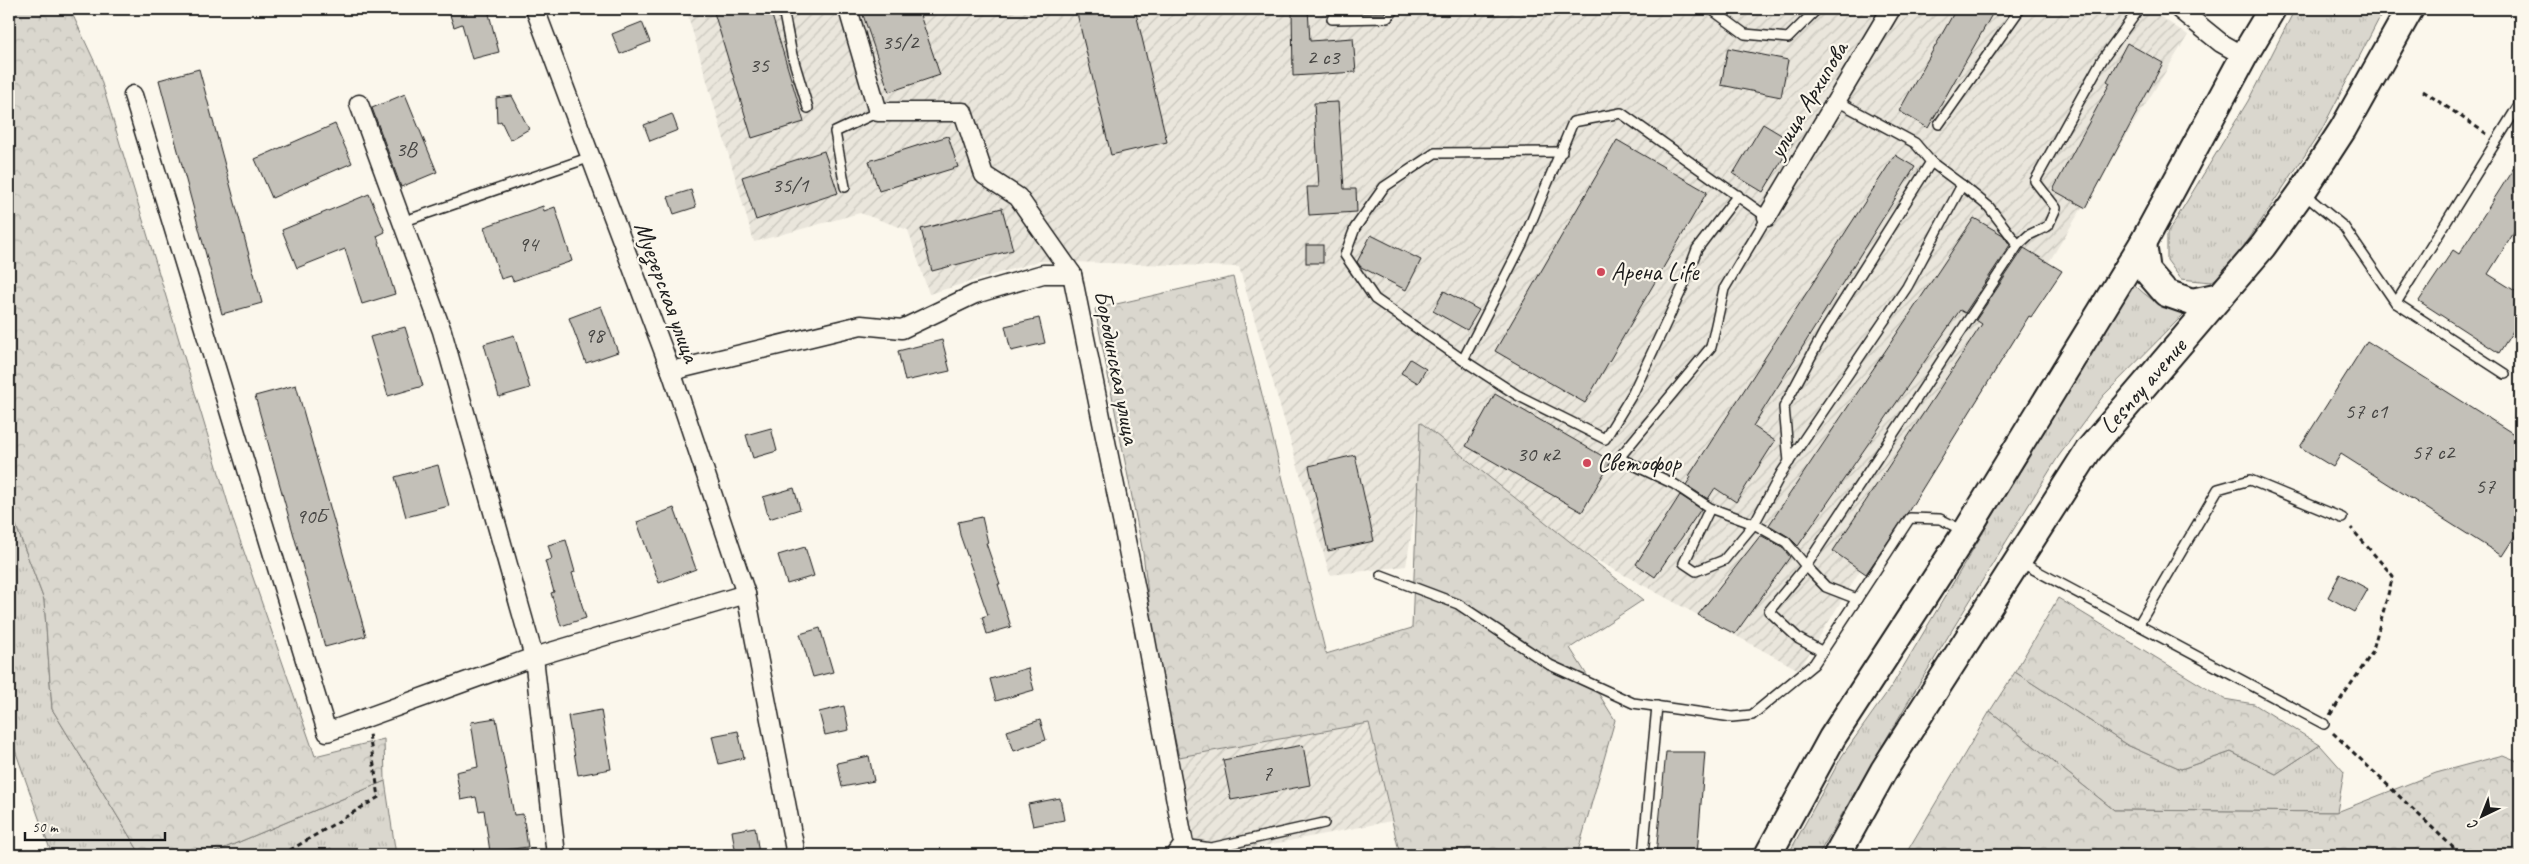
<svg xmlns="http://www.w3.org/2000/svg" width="2529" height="864" font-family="Caveat,sans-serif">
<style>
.industrial{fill:url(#industrial-furrows)}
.grass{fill:url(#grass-tufts);stroke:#7b7a75}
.forest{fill:url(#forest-crowns);stroke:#7b7a75}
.building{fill:#c3c0b8;stroke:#1c1c1c}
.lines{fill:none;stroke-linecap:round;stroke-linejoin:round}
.lane-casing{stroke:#1c1c1c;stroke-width:12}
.street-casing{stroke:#1c1c1c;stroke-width:21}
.primary-casing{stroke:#1c1c1c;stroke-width:30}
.path{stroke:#1c1c1c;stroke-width:3;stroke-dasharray:5 4;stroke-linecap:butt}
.lane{stroke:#fbf7ec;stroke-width:9}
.street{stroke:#fbf7ec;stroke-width:18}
.primary{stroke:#fbf7ec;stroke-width:26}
.poi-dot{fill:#d1495b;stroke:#fbf7ec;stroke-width:2}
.labels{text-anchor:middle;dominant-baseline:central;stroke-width:4.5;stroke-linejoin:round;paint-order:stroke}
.number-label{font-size:22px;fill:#464543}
.street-label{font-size:25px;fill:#1c1c1c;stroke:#fbf7ec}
.poi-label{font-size:25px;fill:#1c1c1c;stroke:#fbf7ec;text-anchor:start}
</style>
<defs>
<pattern id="industrial-furrows" width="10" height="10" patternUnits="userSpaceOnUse" patternTransform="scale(1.25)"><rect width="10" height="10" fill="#eae6dc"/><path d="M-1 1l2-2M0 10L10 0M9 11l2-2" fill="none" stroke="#c8c5bc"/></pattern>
<pattern id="grass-tufts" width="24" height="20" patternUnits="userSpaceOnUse" patternTransform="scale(1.25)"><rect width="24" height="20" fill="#dad7ce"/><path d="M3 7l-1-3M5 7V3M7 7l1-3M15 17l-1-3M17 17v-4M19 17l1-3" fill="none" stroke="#bab8b0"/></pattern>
<pattern id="forest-crowns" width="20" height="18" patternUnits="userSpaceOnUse" patternTransform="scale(1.25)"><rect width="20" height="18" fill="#dad7ce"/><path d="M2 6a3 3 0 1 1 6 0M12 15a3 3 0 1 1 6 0" fill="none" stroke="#bab8b0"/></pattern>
</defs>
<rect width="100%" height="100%" fill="#fbf7ec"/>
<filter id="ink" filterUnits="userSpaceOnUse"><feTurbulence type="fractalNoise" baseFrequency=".02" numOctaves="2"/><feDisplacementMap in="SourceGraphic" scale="10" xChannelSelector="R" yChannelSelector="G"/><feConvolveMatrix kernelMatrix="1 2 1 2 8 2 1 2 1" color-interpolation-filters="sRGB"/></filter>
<g filter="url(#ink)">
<!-- industrial -->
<g class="industrial">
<polygon points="686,9 2149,9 2188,35 1799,670 1580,551 1426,446 1406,566 1330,575 1239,267 1039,261 929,294 908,230 860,213 754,242"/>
<polygon points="1369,723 1391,821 1217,855 1189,855 1179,757"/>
</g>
<!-- grass -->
<g class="grass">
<polygon points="2295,9 2384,9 2321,131 2229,269 2211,282 2181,279 2167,260 2167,234 2248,101"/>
<path d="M2132,282C2148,299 2162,307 2184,314L2103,396L2058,457L1911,697L1818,855H1788L1842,756L1893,684Z"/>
<polygon points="9,507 44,600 52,709 141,855 52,855 9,733"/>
<polygon points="2015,672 2127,745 2181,769 2231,752 2276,774 2320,745 2344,772 2337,812 2114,810 1990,711"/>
<polygon points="385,781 396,855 333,855 331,848 315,855 208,855"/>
</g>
<!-- forest -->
<g class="forest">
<polygon points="9,9 70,9 97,67 234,523 315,756 384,739 385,781 208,855 141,855 52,709 44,600 9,507"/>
<polygon points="1233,277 1326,654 1412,628 1420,422 1643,600 1570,648 1615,720 1577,855 1400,855 1369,723 1179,757 1154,644 1143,553 1095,309"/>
<polygon points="2058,598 2224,699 2254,704 2320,745 2276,774 2231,752 2181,769 2127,745 2015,672"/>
<polygon points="1990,711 2114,810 2337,812 2436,773 2503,755 2520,762 2520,855 1905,855"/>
</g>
<!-- building -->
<g class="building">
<polygon points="448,9 498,9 489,14 499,52 472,59 462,24 454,27"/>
<polygon points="713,9 770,9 804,122 752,138"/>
<polygon points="861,9 918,9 940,75 889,92"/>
<polygon points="1076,9 1135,9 1167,142 1111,155"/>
<polygon points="1292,9 1308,9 1310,41 1353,38 1356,72 1293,76"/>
<polygon points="1956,9 1995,9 1928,128 1899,111"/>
<polygon points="642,22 650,42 620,54 612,34"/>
<polygon points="2127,43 2163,63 2086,208 2053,190 2110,83 2107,81"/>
<polygon points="1728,48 1788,60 1781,97 1721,85"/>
<polygon points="199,69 262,303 222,314 159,80"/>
<polygon points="405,94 437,172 401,187 372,108"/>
<polygon points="512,96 529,129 510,140 501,121 497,123 496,98"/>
<polygon points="1338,102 1344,189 1356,189 1357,212 1309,215 1307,187 1319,187 1314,103"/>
<polygon points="672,114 678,130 650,141 644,125"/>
<polygon points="335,124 352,163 272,198 255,159"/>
<polygon points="1763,124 1793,142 1763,192 1733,174"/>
<polygon points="948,136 958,167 879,191 869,161"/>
<polygon points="1617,140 1707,192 1585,403 1495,351"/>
<polygon points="824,151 838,193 756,220 742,177"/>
<polygon points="1895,155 1915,167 1753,426 1775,441 1736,502 1715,488 1708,499 1686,485 1691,477 1689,476"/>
<polygon points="2520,158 2520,223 2488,274 2520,294 2520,320 2499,353 2419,301 2453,250 2459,254"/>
<polygon points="691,190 696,207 674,214 668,197"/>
<polygon points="369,194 385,232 377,236 395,294 362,304 345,249 297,268 282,230"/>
<polygon points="543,206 544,211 555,207 572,261 513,281 511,276 501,279 484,227"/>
<polygon points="1002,208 1013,250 932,271 921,229"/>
<polygon points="1974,218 2003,235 2010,245 1965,313 1960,310 1798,546 1789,537 1769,525"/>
<polygon points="1371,235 1421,260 1406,290 1361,267 1357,262"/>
<rect x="1306" y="245" width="17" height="18"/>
<polygon points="2024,248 2062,271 2031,317 2029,316 1908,512 1866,574 1833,551 1982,324 1976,320"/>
<polygon points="1444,291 1479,310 1467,330 1433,311"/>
<polygon points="601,306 618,352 586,363 569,318"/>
<polygon points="1039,318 1045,343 1011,351 1005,326"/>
<polygon points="405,327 423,386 388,396 370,337"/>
<polygon points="514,335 530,388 499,397 484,344"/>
<polygon points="942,340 950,371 905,381 898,351"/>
<polygon points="2367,341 2520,438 2520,528 2502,556 2341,454 2333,467 2300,447"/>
<polygon points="1410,359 1426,369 1418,383 1401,373"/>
<polygon points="296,385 366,636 325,647 255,396"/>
<polygon points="1495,394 1611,461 1582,512 1466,446"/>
<polygon points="771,428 777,451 753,458 746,435"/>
<polygon points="1355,455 1374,541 1328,551 1309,466"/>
<polygon points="438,465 449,506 406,517 395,477"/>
<polygon points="794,488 800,509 769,519 763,497"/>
<polygon points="1680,495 1701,509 1655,577 1636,564"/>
<polygon points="674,508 696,569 659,583 637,522"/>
<polygon points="982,517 988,543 986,543 1000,584 998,584 1011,627 987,634 982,617 988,615 960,535 958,522"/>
<polygon points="1760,536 1762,536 1782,547 1790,557 1735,634 1698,615"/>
<polygon points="566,540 575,572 572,573 586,618 561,626 551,593 554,592 545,561 552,559 548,545"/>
<polygon points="805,547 814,576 787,584 778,555"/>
<polygon points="2340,574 2368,589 2355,612 2328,597"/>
<polygon points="820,628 833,672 813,677 800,634"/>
<polygon points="1028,668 1034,690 996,701 990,679"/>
<polygon points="844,706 849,730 825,735 819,712"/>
<polygon points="601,710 611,769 578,775 568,716"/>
<polygon points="496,718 514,815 523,814 528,847 490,852 484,810 479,811 476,797 461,800 456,772 478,767 471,722"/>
<polygon points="1040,720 1046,740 1014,751 1007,731"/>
<polygon points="738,731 744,758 719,764 712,736"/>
<polygon points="1303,745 1310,785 1231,800 1223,760"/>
<polygon points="1666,752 1705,752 1697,855 1656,855"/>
<polygon points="869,756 874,781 842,787 837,763"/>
<polygon points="1060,798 1064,820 1033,826 1028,804"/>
<polygon points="755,827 759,854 736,855 732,831"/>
</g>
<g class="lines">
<defs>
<g id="lane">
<polyline points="783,9 792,55 808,108"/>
<polyline points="1711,9 1745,34 1788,38 1817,9"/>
<polyline points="1332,19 1387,18 1395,9"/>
<polyline points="1837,101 1915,143 1931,162"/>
<polyline points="1939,124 2020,9"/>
<polyline points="845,187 835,132 878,112"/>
<polyline points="2304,194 2344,227 2396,303 2505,374"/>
<polyline points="402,222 591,157"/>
<polyline points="2396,303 2520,103"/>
<polyline points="1463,360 1375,299 1345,255 1355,228 1384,187 1435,153 1562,152"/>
<polyline points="1789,462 1784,407 1824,332 1931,162 1962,185"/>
<polyline points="1710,508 1684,563 1696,571 1724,560 1754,524 1710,508 1674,484 1619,458 1711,347 1724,289 1767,217 1621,113 1573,122 1522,244 1463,360 1517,395 1605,439 1633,393 1682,289 1697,249 1738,195"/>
<polyline points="1964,531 1940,519 1910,518 1857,599 1826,587 1806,566 2018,245 2029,235 2048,226 2056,208 2035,181 2102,60 2139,9"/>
<polyline points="2020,562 2324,724"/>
<polyline points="1381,575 1458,604 1550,665 1633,703 1732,717 1752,715 1814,664 1857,599"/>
<polyline points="2139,624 2218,489 2250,480 2342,518"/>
<polyline points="1823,652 1799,639 1769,611 1806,566 1786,542 1754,524 1782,472 1907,287 1962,185 1989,207 2018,245"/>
<polyline points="1184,844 1211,848 1324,823"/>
<polyline points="1643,855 1657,706"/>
</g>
<g id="street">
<polyline points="535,9 671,371 746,594 796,855"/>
<polyline points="848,9 878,112 963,112 984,175 1018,197 1072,274 1143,624 1184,844 1176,855"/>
<polyline points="2179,9 2221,43 2244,56"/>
<polyline points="133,95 327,732 534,657 746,594"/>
<polyline points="359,104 442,331 534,657 556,855"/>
<polyline points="1767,217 1891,9"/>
<polyline points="671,371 861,325 902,329 975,294 1043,274 1072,274"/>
</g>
<g id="primary">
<polyline points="2143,243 2147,271 2166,293 2192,302 2220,296"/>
<polyline points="1768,855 1832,738 1966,532 2143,243 2244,56 2272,9"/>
<polyline points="1837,855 1884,770 2088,451 2263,246 2302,192 2343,129 2410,9"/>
</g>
</defs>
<!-- lane casing -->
<use href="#lane" class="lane-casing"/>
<!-- street casing -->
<use href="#street" class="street-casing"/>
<!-- primary casing -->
<use href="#primary" class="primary-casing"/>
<!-- path -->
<g class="path">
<polyline points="2423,91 2487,134"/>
<polyline points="2330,715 2372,653 2393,576 2351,528"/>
<polyline points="2333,733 2461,855"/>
<polyline points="282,855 379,797 369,734"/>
</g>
<!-- lane -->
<use href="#lane" class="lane"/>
<!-- street -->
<use href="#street" class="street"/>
<!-- primary -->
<use href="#primary" class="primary"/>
</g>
</g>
<!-- markers -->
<g class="poi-dot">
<circle cx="1601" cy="272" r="5"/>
<circle cx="1587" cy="463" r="5"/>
</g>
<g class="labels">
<!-- number labels -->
<g class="number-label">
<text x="900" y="42">35/2</text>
<text x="1323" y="57">2 с3</text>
<text x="759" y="65">35</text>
<text x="406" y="149">3В</text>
<text x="790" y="185">35/1</text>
<text x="528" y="244">94</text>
<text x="594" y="335">98</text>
<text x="2366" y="411">57 с1</text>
<text x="2433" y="452">57 с2</text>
<text x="1538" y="454">30 к2</text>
<text x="2485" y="486">57</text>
<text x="311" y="516">90Б</text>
<text x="1267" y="773">7</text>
</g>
<!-- street labels -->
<g class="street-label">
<text transform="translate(1808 100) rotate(-59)">улица Архипова</text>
<text transform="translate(667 292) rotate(70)">Муезерская улица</text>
<text transform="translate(1117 367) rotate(79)">Бородинская улица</text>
<text transform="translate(2143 386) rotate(-49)">Lesnoy avenue</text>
</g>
<!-- poi labels -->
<g class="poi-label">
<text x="1611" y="272">Арена Life</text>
<text x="1597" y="463">Светофор</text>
</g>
</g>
<!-- margin -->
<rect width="2529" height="864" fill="none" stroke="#fbf7ec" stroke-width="30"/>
<rect x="15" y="15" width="2499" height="834" fill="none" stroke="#1c1c1c" stroke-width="2" filter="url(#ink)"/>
<!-- north arrow -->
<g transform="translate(2482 816) rotate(223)" stroke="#fbf7ec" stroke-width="4" paint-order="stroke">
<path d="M0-4L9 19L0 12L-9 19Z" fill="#1c1c1c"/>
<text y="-8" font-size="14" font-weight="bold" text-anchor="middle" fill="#1c1c1c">С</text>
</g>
<!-- scale -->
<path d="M25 832v8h140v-8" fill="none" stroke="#1c1c1c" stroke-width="2.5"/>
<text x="32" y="832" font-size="15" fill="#1c1c1c" stroke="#fbf7ec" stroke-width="4" paint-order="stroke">50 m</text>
</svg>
